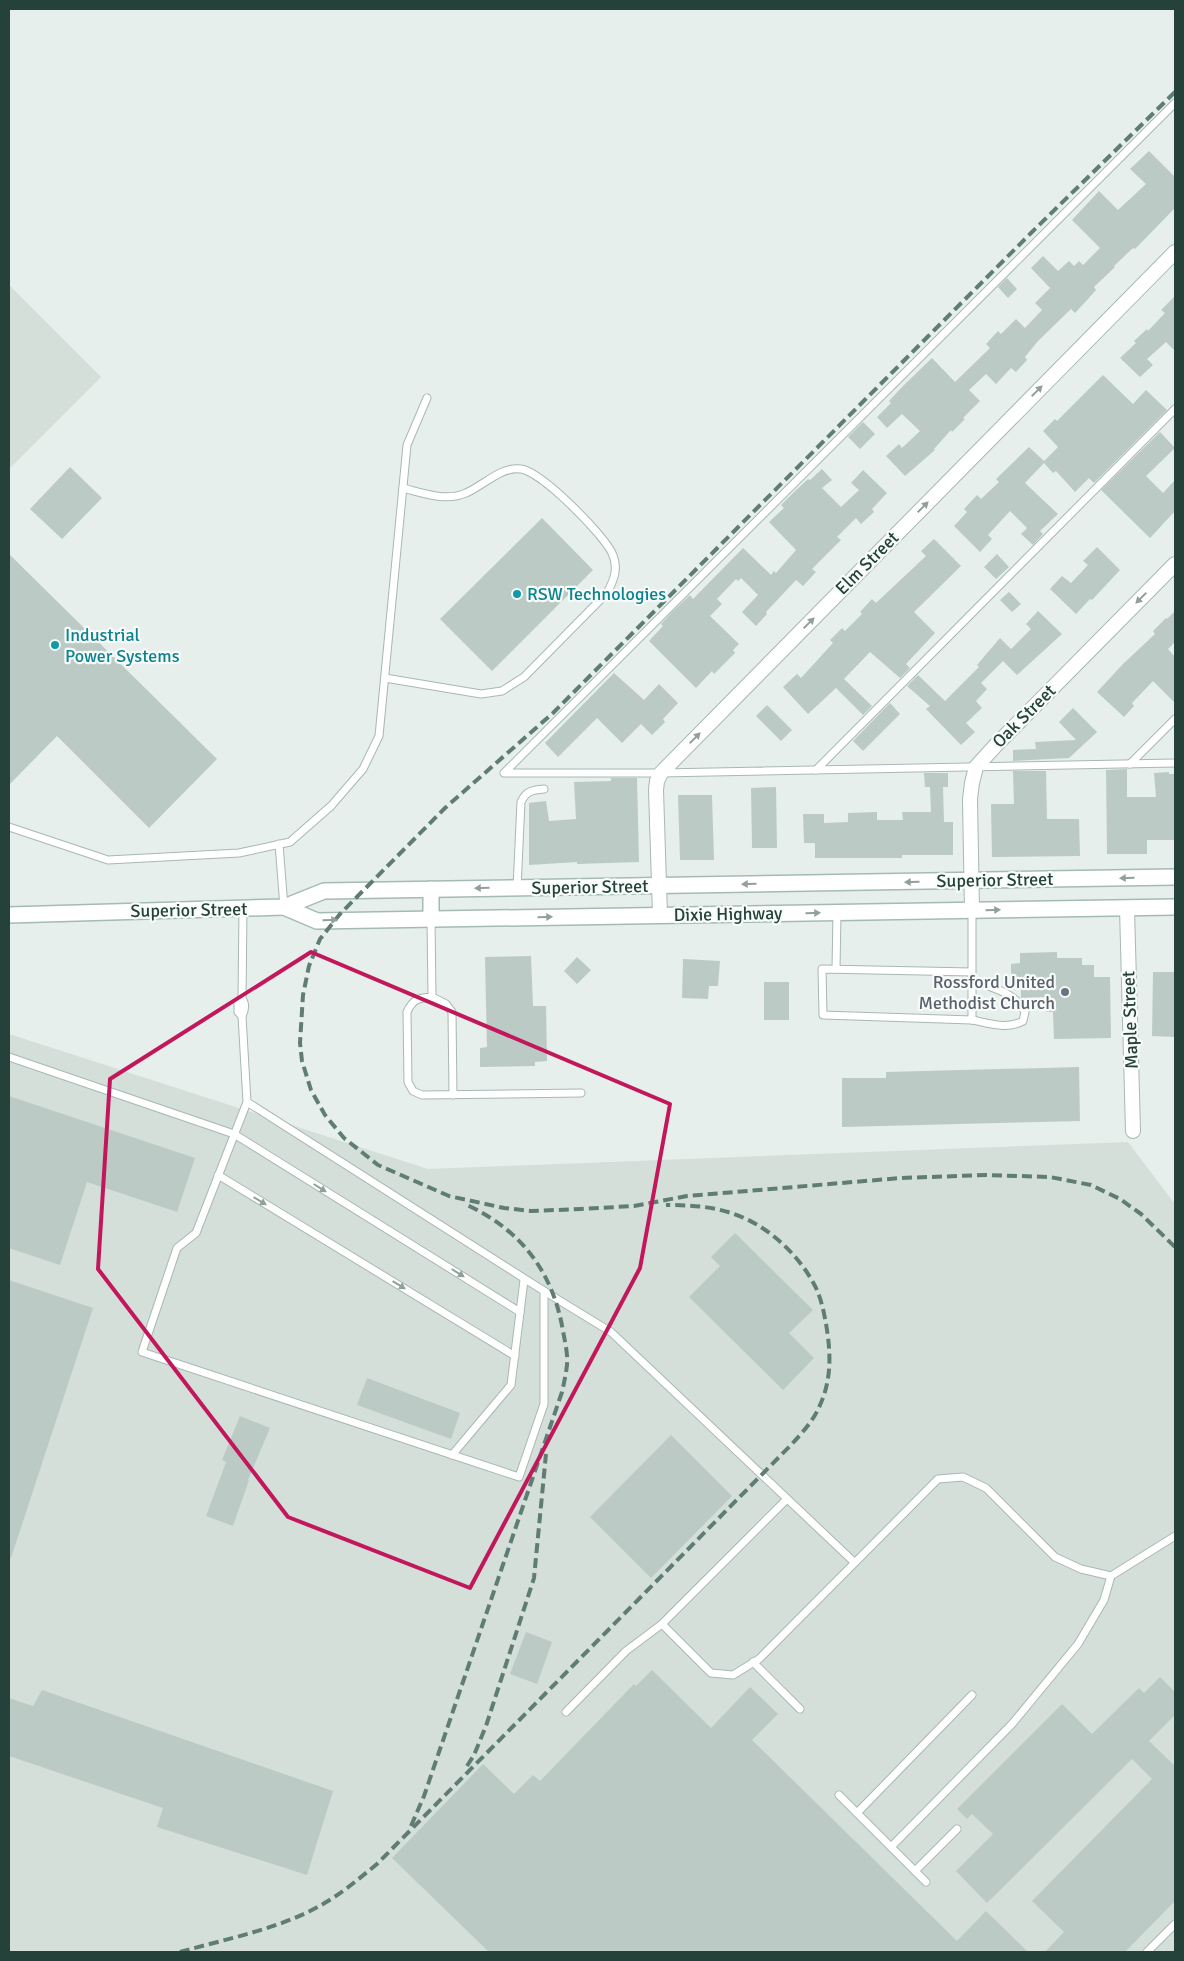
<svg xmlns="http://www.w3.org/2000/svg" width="1184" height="1961" font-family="Signika,sans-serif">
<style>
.built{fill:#d4dfda}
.building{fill:#bbcac4}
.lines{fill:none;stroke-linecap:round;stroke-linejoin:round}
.lane-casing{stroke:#a8b8b2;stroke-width:9}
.street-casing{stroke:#a8b8b2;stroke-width:16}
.secondary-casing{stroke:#a4bbb3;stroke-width:18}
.lane{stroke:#fff;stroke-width:7}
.street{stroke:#fff;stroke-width:14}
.secondary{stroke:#fff;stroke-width:15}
.rail{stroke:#5f7d75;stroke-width:4;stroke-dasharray:10 5;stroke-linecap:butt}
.oneway{fill:#92a09c}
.marked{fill:none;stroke:#c2185b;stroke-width:4;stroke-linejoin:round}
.culture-dot{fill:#0f9aa8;stroke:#f7fbf9;stroke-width:2}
.worship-dot{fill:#6b7280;stroke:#f7fbf9;stroke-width:2}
.labels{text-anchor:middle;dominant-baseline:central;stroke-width:4.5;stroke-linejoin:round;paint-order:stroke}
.street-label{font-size:18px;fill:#24423a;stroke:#f7fbf9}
.culture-label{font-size:18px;fill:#0d838f;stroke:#f7fbf9;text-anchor:start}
.worship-label{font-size:18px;fill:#5b616d;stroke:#f7fbf9;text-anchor:end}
</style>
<rect width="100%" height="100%" fill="#e6efeb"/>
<!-- built -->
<g class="built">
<polygon points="9,285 101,377 9,469"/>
<polygon points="9,1034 428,1169 1128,1142 1175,1204 1175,1952 9,1952"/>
</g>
<!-- building -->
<g class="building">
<polygon points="1149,151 1175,177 1175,208 1135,249 1133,248 1114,266 1115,267 1094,287 1096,290 1088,299 1075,313 1071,309 1038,341 1025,357 1027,360 1016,372 1011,368 996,384 986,374 969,390 980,401 963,418 965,419 952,432 951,430 934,449 935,450 905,476 886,456 899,444 902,448 920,431 902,414 887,428 877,417 891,403 889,401 903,386 932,358 955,382 990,348 986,344 998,331 1001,334 1016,319 1025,328 1042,310 1035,303 1050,288 1031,268 1043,256 1058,271 1069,261 1074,266 1079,261 1083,265 1100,248 1072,220 1099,191 1118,210 1146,184 1130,169"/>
<polygon points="1007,278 1017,289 1008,298 998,287"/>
<polygon points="1175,296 1175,351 1166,342 1147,359 1153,365 1140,377 1120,358 1136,343 1134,341 1147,329 1148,331 1165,313 1161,310"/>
<polygon points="1103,375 1133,404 1146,390 1167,410 1094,483 1089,478 1075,492 1056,471 1053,473 1044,463 1025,483 1058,514 1040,531 1043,534 1033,545 1021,534 1027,528 1010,511 988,535 992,539 980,552 954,526 967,512 964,509 977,495 981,499 999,482 996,479 1029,447 1044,461 1058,447 1043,431 1055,419 1057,421"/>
<polygon points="863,422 875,434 860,449 848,437"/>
<polygon points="1160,432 1175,448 1146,476 1163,493 1175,480 1175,511 1150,538 1101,490"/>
<polygon points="70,467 102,498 62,539 30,509"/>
<polygon points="822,469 832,480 822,488 841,507 859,490 851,483 863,470 887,493 872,509 874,512 861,524 856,518 837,537 841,540 812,569 816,572 803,586 796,580 766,612 767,614 756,626 742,612 758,595 741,578 738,581 736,579 717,599 722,604 710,616 739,644 733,650 735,653 714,674 712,671 696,688 649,641 663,626 661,624 671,613 690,595 693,599 743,548 771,575 774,571 776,573 796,550 769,522 784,508 781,505 794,492 808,479 810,480"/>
<polygon points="542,518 593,570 492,671 440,619"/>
<polygon points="934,539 961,566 914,612 935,633 906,664 910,668 900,678 870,652 844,679 872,706 863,715 836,688 808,714 783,687 797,674 801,678 833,643 830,640 842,628 845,631 862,614 860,612 872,599 876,603 926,556 921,551"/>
<polygon points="1097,547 1120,570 1092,600 1090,599 1076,614 1050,589 1062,576 1071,583 1088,565 1083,561"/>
<polygon points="9,554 217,759 149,828 57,736 9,785"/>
<polygon points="997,554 1009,567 996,579 984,567"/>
<polygon points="1009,592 1021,604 1012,612 1000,600"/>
<polygon points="1038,611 1062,634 1017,675 1003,661 981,683 987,689 976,701 982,708 966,723 975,732 961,745 926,709 930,706 907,686 918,675 945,701 979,667 977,665 1000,638 1011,649 1031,629 1026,624"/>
<polygon points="1175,611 1175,642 1168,649 1175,657 1175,703 1153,681 1132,703 1134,706 1124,717 1097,692 1123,664 1155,634 1153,631 1166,618 1167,619"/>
<polygon points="614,673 644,700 659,684 678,703 663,719 665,722 652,735 641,724 622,743 597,718 558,757 545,743"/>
<polygon points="890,703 900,714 863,751 853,741"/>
<polygon points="767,705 792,730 781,741 756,716"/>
<polygon points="1073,708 1097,732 1069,758 1013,761 1013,750 1036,749 1035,742 1076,740 1059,722"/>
<polygon points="1127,769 1127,797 1156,797 1154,773 1169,772 1169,774 1175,774 1175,840 1147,840 1147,854 1107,854 1106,770"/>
<polygon points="1013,771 1046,771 1047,819 1079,819 1080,856 992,857 991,804 1014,804"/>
<polygon points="924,773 948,773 948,787 943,787 944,822 953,822 953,855 902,855 902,858 815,858 815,843 804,843 803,814 824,814 824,823 848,822 848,813 877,812 877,820 903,820 902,812 931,812 930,787 925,787"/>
<polygon points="611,778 637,778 639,862 577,864 577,862 529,865 529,803 546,801 549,821 576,819 574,782 611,781"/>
<polygon points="776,787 777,848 752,848 751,788"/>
<polygon points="678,795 712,795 714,860 680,860"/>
<polygon points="1057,952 1057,958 1082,958 1082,965 1094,965 1094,977 1110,977 1111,1038 1054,1039 1053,1012 1046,1012 1045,997 1021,998 1021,987 1011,987 1011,964 1020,963 1020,953"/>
<polygon points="531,956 533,1006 546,1006 547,1061 535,1062 535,1066 480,1067 480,1048 487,1047 485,957"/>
<polygon points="577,957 591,970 577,984 564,971"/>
<polygon points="683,959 720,961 718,986 709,986 708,999 682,998"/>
<polygon points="1153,972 1175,972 1175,1037 1152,1036"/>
<rect x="764" y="982" width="25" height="38"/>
<polygon points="1079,1067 1080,1121 842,1127 842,1078 886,1078 886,1072"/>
<polygon points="9,1096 195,1158 177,1212 87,1182 60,1265 9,1248"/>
<polygon points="735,1233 813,1310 789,1333 814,1358 783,1390 689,1297 720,1266 711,1257"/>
<polygon points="9,1280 93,1308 11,1558 9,1558"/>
<polygon points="367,1378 460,1413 451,1439 357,1405"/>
<polygon points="240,1416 270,1428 248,1480 249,1480 233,1526 206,1516 226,1462 222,1460"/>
<polygon points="671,1435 732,1496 651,1578 590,1517"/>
<polygon points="526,1632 552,1642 537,1684 510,1674"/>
<polygon points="652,1670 711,1728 750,1687 778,1714 752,1740 957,1941 986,1911 1028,1952 489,1952 392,1858 483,1764 514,1794 533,1775 540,1781 634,1684 636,1686"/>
<polygon points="1160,1677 1175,1692 1175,1715 1149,1741 1175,1766 1175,1901 1125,1952 1045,1952 1064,1932 1032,1901 1152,1779 1132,1759 987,1903 956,1871 993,1834 972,1814 967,1819 957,1809 1062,1704 1092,1734 1139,1688 1144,1693"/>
<polygon points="42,1690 333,1791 307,1875 157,1827 163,1808 9,1756 9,1698 33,1706"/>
</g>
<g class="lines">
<defs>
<g id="lane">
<polyline points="1175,103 504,773 661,773 1175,763"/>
<path d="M385,678L481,694L502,691L524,677L607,593C614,580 619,568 612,553C603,534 542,472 521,469C501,466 483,486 466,493C446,502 423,493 403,488"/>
<polyline points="1130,764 1175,719"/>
<polyline points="816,770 1175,409"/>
<polyline points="9,827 108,860 239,853 290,842 331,806 363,769 379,736 407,445 427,398"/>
<polyline points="279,844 284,907"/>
<path d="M517,888L521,802C526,791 532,790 544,789"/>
<path d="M243,908L242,999C246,1004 245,1010 242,1016L247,1102L196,1233L177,1248L142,1352L519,1477L544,1404V1291L247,1102"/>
<path d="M431,919L432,997C418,998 413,999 407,1012L408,1082L413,1091L422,1095L581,1093"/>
<polyline points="836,969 837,912"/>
<polyline points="972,972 822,969 823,1015 972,1020 972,910"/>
<polyline points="432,997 446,1004 452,1012 453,1095"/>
<polyline points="242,999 238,1003 238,1012 242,1016"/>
<path d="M972,1020C989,1023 1007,1030 1023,1021L1025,1012C1015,992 992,988 972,980"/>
<polyline points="9,1057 234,1134 520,1312"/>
<polyline points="218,1175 515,1356"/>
<polyline points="544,1291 611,1332 854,1562"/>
<polyline points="452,1455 511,1385 524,1280"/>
<polyline points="787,1499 662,1624 711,1673 733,1675 759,1659 938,1479 963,1477 986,1488 1055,1557 1081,1569 1111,1576"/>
<polyline points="753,1662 800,1709"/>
<polyline points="566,1712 626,1651 662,1624"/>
<polyline points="839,1795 891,1847"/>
<polyline points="857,1813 972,1695"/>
<polyline points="915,1871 957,1829"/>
<polyline points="926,1882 891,1847 1012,1724 1078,1644 1104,1600 1111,1576 1175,1536"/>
<polyline points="1147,1952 1175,1924"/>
</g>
<g id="street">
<polyline points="1127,908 1133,1131"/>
<polyline points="972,910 970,799 972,783 976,767 996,745 1175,564"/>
<polyline points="660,915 656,790 657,781 661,773 1175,252"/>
</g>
<g id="secondary">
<polyline points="284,907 317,921 1175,907"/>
<polyline points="9,915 284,907 324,891 1175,877"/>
<polyline points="431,919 431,889"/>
</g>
</defs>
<!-- lane casing -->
<use href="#lane" class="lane-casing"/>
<!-- street casing -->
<use href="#street" class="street-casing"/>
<!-- secondary casing -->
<use href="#secondary" class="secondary-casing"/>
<!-- lane -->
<use href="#lane" class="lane"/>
<!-- street -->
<use href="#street" class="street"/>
<!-- secondary -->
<use href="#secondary" class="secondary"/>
<!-- rail -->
<g class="rail">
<polyline points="1175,92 1031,233 553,713 445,808 340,914 320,939 309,966 303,995 300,1043 302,1061 311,1090 325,1115 344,1138 378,1165 449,1196 504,1208 531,1211 581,1209 634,1206 687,1196 901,1178 986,1175 1050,1177 1091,1185 1120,1199 1141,1214 1175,1247"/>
<polyline points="467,1766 474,1755 486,1726 534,1578 546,1454"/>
<path d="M411,1826L424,1796L562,1392C564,1383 566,1374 567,1365C568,1354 565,1342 563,1331C553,1272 521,1230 467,1205"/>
<path d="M180,1952C229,1938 285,1928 328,1901C346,1890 361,1877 377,1864L791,1445C802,1433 814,1420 820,1405C831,1381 831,1356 827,1330C825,1317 822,1302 817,1290C801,1256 767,1224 731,1213C710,1206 688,1205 666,1205"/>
</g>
</g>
<!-- one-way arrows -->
<defs><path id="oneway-solid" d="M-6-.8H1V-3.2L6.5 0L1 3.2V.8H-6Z" transform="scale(1.25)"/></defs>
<g class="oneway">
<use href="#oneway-solid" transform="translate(1037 391) rotate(-45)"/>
<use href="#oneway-solid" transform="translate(923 507) rotate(-45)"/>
<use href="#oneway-solid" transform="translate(1141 598) rotate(135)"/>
<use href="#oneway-solid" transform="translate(809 623) rotate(-45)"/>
<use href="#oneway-solid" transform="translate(695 738) rotate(-45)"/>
<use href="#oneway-solid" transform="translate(1127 878) rotate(179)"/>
<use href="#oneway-solid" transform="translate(912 882) rotate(179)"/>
<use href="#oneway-solid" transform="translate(749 884) rotate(179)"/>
<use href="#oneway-solid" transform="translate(482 888) rotate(179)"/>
<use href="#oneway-solid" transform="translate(993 910) rotate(-1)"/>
<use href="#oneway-solid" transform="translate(813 913) rotate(-1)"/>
<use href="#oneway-solid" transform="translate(545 917) rotate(-1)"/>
<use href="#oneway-solid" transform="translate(330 920) rotate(-1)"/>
<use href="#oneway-solid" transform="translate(320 1188) rotate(32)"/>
<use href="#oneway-solid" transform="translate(260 1201) rotate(31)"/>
<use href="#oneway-solid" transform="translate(458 1273) rotate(32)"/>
<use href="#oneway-solid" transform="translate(399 1285) rotate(31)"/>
</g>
<!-- marked area -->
<path class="marked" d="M311,952L670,1104L640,1268L470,1588L288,1517L98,1269L110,1079Z"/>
<!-- markers -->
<g class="culture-dot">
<circle cx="517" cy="594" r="5"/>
<circle cx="55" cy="645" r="5"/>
</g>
<circle class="worship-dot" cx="1065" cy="992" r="5"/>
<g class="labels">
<!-- street labels -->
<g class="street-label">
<text transform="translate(867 563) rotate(-45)">Elm Street</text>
<text transform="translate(1024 716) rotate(-45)">Oak Street</text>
<text transform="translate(995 880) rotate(-1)">Superior Street</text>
<text transform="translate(590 887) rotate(-1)">Superior Street</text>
<text transform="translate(189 910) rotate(-1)">Superior Street</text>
<text transform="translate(728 914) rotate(-1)">Dixie Highway</text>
<text transform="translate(1130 1020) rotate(-92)">Maple Street</text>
</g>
<!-- culture labels -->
<g class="culture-label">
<text x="527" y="594">RSW Technologies</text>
<text x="65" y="635">Industrial<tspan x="65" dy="21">Power Systems</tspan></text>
</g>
<!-- worship labels -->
<g class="worship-label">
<text x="1055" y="982">Rossford United<tspan x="1055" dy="21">Methodist Church</tspan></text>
</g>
</g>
<!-- border -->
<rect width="1184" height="1961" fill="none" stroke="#24423a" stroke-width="20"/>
</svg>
